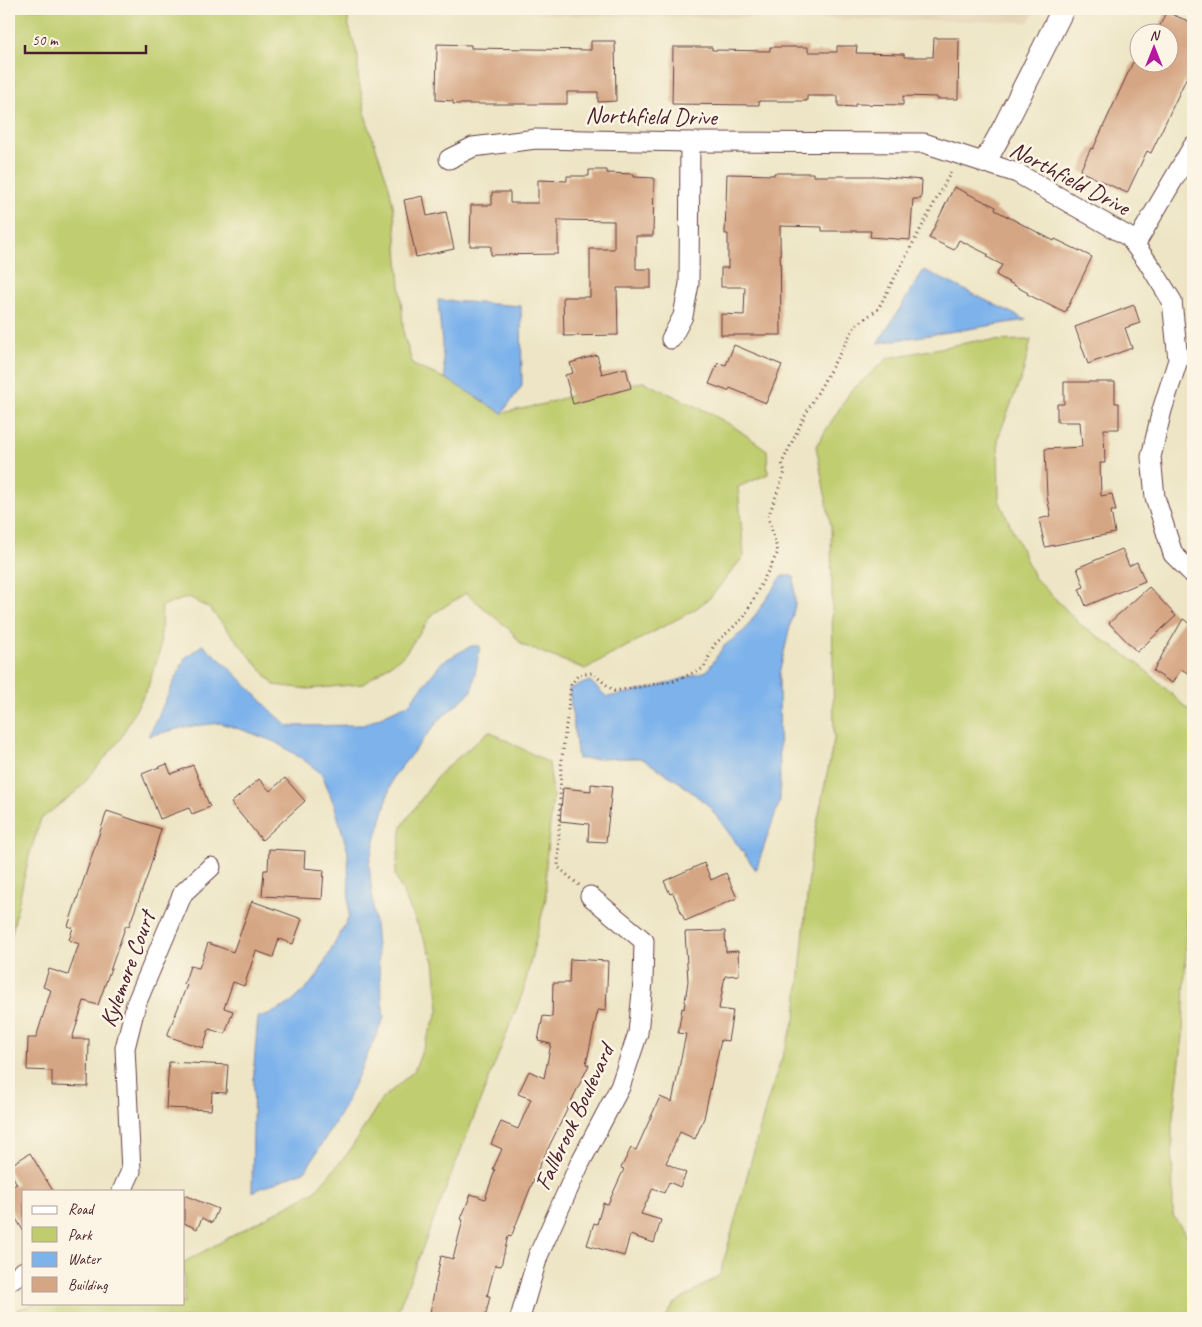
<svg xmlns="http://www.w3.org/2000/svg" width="1202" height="1327" font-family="Caveat,sans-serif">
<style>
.built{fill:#e5d5b7}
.green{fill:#c0cd6f;stroke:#85764d}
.water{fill:#7db2eb;stroke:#64688b}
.building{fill:#d5a683}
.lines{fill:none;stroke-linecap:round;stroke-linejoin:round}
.minor-casing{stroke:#623d42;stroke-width:21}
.tertiary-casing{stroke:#623d42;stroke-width:24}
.path{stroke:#623d42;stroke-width:3;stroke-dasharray:1 4;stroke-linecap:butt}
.minor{stroke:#fff;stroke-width:19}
.tertiary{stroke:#fff;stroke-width:22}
.labels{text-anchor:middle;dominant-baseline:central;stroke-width:5;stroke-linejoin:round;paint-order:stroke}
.street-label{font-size:24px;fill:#4a1f2b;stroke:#fcf5e5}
</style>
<rect width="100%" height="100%" fill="#fcf5e5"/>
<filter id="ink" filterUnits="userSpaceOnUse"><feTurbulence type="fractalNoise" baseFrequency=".02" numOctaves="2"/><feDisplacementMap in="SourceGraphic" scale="10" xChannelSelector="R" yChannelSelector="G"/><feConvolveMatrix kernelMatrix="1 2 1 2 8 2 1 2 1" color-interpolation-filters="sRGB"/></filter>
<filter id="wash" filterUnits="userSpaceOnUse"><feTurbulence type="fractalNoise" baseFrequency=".0096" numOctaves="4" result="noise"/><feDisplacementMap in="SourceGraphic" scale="20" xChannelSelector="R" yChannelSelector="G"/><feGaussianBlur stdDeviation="1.12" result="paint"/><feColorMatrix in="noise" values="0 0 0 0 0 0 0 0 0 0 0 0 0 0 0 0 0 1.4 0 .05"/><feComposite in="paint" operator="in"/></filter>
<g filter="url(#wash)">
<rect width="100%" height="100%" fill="#ede5c5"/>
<!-- built -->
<polygon class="built" points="510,9 1037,9 1028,22 558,15"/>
<!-- green -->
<g class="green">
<polygon points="9,9 347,9 349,27 358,56 358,76 367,121 389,186 394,210 404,336 413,365 451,381 502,413 544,404 598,387 644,382 704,410 733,426 767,450 768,474 738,487 744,556 710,598 694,610 585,669 522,645 509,629 466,593 433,614 404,655 363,684 308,689 274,685 210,609 189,597 162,606 160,650 148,687 119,741 78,790 41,819 29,856 9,946"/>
<polygon points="1031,340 1023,373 998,438 999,500 1034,577 1081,625 1140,665 1192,713 1193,719 1193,826 1189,852 1183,1036 1172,1126 1173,1215 1193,1246 1193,1318 665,1318 674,1304 720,1275 768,1099 796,1016 811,853 834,739 831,526 816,446 850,392 888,358 976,341"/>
<polygon points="489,731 549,763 553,796 546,861 546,898 523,992 395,1318 15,1318 18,1309 39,1303 184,1303 184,1262 315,1191 348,1153 381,1100 414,1071 439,1009 434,961 395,875 402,826 440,773"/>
</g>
<!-- water -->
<g class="water">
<polygon points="924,270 1026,320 878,343"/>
<polygon points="438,300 521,306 522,386 502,413 445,378"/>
<polygon points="782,576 794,576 795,605 779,674 780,800 756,870 709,806 679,782 641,758 578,759 569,689 590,681 607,697 653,688 707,671 724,646 745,630"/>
<path d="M202,645C234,668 258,700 288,726L363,725L409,704L442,662L471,646H480L472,691L439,720L393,777L369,863L384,1018L343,1109L306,1170L252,1192L254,1065L258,1016H266L291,1003L316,978L349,917L348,852L335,807L322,774L301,758L275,742L246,731L220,723L186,727L149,736L185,658Z"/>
</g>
<g id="blocks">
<!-- building -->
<g class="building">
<polygon points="1166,12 1193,23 1193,64 1151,153 1147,151 1127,193 1080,171 1091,148 1093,149 1133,62 1170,62 1170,32 1157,32"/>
<polygon points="934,38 959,38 958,99 937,99 937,97 903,96 903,105 855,104 855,107 838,106 838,96 807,96 807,101 759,101 759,105 672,104 673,47 712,47 712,50 770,51 770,47 808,47 808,52 837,52 837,46 857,46 856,53 904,54 904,57 933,57"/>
<polygon points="591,41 615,41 616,101 598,102 598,92 567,92 567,104 453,104 453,101 436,100 437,44 471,45 471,48 591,50"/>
<polygon points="589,170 607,170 607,173 634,174 634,177 654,178 653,236 636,236 636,269 651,269 651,288 617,288 618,335 564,336 563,297 590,297 590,249 614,249 614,221 558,220 558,254 491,255 491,246 470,246 471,205 492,205 492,192 510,192 510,203 538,203 538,180 567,181 567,176 589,176"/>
<polygon points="774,173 813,173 813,176 875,176 922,180 921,199 913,199 910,240 870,237 871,231 822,231 822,227 780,226 781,335 721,335 721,314 744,315 745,287 721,287 721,268 728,268 728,234 725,234 727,174 774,175"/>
<polygon points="954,187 996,207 995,210 1054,241 1055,239 1092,257 1065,313 1027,294 1028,293 996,275 1002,265 987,257 989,255 959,240 954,250 929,238"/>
<polygon points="423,196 427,216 446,212 454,249 416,257 404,200"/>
<polygon points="1134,305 1140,323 1125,328 1132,348 1088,364 1075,327"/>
<polygon points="734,345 782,365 766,403 730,388 728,391 709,384 718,363 726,365"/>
<polygon points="597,355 602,374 626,368 631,388 573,404 565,375 573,373 570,363"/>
<polygon points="1064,382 1115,382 1115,403 1119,403 1119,429 1104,429 1105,463 1100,463 1101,496 1112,494 1116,511 1111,511 1115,533 1045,547 1039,519 1051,516 1047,497 1045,449 1082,447 1080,422 1057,422 1057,404 1064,404"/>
<polygon points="1122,549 1129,566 1137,562 1145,581 1086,606 1079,589 1084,587 1077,568"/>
<polygon points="1149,587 1176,616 1137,652 1109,623"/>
<polygon points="1183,619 1193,625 1193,676 1181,669 1172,683 1153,671"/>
<polygon points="167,764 171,774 193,765 210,807 192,814 189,808 160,819 142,774"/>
<polygon points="285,778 305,801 262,840 231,803 259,779 270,791"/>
<polygon points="591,784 612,786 606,842 588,841 589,824 560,821 563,788 591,791"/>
<polygon points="107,811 161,829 148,874 129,926 126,925 98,1005 84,1001 72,1039 89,1039 88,1087 52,1086 52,1071 27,1070 28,1038 36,1038 51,990 43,987 49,969 68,975 79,944 69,940 73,928 68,926"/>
<polygon points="269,849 305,851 304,868 324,870 322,899 262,896 264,870 268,870"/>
<polygon points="704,863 711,880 726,873 737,898 685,921 673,893 670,894 664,881"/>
<polygon points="252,901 302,919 293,944 279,939 273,957 256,951 244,986 233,982 224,1008 233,1011 225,1034 209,1029 203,1048 167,1036 187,985 184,984 190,966 199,968 208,943 233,952"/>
<polygon points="725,931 726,952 738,951 739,975 725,976 719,1009 733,1011 728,1041 721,1040 704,1118 695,1139 680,1132 666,1163 686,1173 680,1187 669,1182 664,1193 653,1188 641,1214 661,1220 654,1243 630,1235 624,1256 587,1245 594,1223 597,1224 603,1203 608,1204 624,1169 621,1168 631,1148 636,1150 660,1097 672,1102 686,1034 678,1033 682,1008 684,1009 688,981 685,932"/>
<polygon points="570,959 608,961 606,1011 598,1010 586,1064 589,1065 538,1169 511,1237 508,1236 501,1266 495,1265 487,1296 490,1296 485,1318 429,1318 441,1256 453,1259 463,1220 461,1219 471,1194 485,1199 495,1170 493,1169 502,1149 491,1144 501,1122 518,1129 531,1099 518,1094 529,1071 544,1078 551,1044 538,1041 543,1016 552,1017 553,983 569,983"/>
<polygon points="169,1062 228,1065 226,1093 212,1092 211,1110 166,1108"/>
<polygon points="30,1153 53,1191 24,1191 24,1232 9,1207 9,1188 17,1184 9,1170 9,1166"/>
<polygon points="184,1195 218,1209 212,1223 202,1218 197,1229 184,1223"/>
</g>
</g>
</g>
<g filter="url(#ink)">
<use href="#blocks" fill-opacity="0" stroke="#623d42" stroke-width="1"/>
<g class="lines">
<defs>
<g id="minor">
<polyline points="449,159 473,147 536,139 690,142 924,143 1017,173 1129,237 1151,267 1172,301 1178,360 1162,410 1151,457 1155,497 1173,554 1193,574"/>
<polyline points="1135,245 1193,146"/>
<polyline points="671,339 683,316 689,284 690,142"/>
<polyline points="122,1191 131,1171 125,1048 136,1004 183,893 211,867"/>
<polyline points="9,1281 24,1271"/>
<polyline points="520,1318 538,1256 580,1163 620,1087 638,1033 643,982 644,941 590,896"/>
</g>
<polyline id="tertiary" points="985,162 1004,127 1063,9"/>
</defs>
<!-- minor casing -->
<use href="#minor" class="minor-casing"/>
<!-- tertiary casing -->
<use href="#tertiary" class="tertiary-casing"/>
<!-- path -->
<polyline class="path" points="579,885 558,867 561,766 571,685 578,675 592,673 614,691 674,681 704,668 714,645 744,617 778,552 768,517 785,472 782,463 805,415 855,326 878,309 952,170"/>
<!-- minor -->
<use href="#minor" class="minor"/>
<!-- tertiary -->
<use href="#tertiary" class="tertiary"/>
</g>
</g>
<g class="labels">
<!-- street labels -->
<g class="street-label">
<text transform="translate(651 116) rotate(1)">Northfield Drive</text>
<text transform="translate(1070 178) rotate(28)">Northfield Drive</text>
<text transform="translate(127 969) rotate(-70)">Kylemore Court</text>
<text transform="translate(574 1117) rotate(-65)">Fallbrook Boulevard</text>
</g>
</g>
<!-- margin -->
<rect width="1202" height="1327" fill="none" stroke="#fcf5e5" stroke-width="30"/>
<!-- legend -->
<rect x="22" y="1190" width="162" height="115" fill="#fcf5e5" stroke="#b59f9b"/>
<rect x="32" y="1206" width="25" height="8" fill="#ffffff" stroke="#b59f9b"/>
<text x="68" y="1214" font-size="15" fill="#4a1f2b">Road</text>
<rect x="32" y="1227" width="25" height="15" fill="#c0cd6f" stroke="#b59f9b"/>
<text x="68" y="1240" font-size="15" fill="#4a1f2b">Park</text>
<rect x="32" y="1252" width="25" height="15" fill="#7db2eb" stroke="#b59f9b"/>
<text x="68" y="1264" font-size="15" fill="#4a1f2b">Water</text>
<rect x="32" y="1277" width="25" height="15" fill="#d5a683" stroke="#b59f9b"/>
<text x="68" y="1290" font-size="15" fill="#4a1f2b">Building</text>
<!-- north arrow -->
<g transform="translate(1154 48)"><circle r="24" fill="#fcf5e5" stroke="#b59f9b"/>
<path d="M0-4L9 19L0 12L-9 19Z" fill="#b5179e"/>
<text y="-8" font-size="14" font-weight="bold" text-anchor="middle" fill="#4a1f2b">N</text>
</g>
<!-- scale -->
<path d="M25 45v8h121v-8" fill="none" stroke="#4a1f2b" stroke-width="2.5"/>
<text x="32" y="45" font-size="15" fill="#4a1f2b" stroke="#fcf5e5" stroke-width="4" paint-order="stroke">50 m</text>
</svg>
